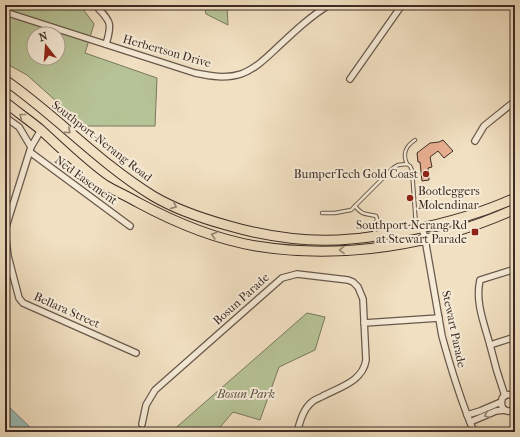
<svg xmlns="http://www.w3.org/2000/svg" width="520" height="437" font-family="'IM FELL French Canon',serif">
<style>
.green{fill:#b6c396;stroke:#79785e;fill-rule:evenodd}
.water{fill:#9bbcb7;stroke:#75827d}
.building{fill:#e9b092;stroke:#3c2c25}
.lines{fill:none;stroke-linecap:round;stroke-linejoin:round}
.service-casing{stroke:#69594c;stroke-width:4.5}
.minor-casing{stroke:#69594c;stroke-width:8}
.primary-casing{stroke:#3c2c25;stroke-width:11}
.service{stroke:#f6ebd7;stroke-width:2.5}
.minor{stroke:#f6ebd7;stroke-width:5.5}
.primary{stroke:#f1e0c2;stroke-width:9}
.oneway{stroke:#968674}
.oneway2{stroke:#998c7e}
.poi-dot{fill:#8f2418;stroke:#f6ebd7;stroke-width:1.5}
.labels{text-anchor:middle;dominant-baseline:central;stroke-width:4;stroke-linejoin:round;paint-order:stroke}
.street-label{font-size:12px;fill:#3c2c25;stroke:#f6ebd7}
.poi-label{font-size:12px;fill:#3c2c25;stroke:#f6ebd7;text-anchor:end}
.park-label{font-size:12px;font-style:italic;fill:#5a5241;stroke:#f6ebd7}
</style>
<rect width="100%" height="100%" fill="#f1e0c2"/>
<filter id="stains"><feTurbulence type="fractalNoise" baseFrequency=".005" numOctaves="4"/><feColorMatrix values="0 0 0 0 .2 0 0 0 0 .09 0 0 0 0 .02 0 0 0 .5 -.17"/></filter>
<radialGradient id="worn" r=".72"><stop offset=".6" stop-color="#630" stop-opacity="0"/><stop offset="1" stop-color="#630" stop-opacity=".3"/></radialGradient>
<!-- green -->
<g class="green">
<path d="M5,5H80L94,24L85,53L157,78L155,126H84L27,75L5,63ZM34,34H58V58H34Z"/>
<polygon points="204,5 227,5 228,25 206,14"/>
<polygon points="307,313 325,317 315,350 279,367 260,420 233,412 216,432 171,432"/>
</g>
<!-- water -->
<polygon class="water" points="5,403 35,432 5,432"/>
<!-- building -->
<polygon class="building" points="443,140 453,151 444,158 438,151 430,157 432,167 428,168 429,180 422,181 420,162 418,162 417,153 430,143 439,142"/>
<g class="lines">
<defs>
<g id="service">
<path d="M407,164C402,153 406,146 415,140"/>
<path d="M355,206C363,216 365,213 376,216L377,219L374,234"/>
<polyline points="322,213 335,213 351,210 393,168 398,165 407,164 410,166 412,170 416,226"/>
</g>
<g id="minor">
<path d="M95,5C110,21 113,22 106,44"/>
<path d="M5,12L195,73C210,76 226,79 241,74C256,69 269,55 281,44C296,30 311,16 329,5"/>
<polyline points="350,79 402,5"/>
<polyline points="5,117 19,127 31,147"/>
<polyline points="41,130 31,147 5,230 8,256 19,298 23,303 136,353"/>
<polyline points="475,141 484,126 515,101"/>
<polyline points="30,152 130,226"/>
<path d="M422,228L425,239L442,336C451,369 461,401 474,432"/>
<polyline points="364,323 439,318"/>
<polyline points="490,345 515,337"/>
<path d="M505,396C499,379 494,362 490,345C484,323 475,302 480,280L515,269"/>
<path d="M515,398C497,383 497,422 515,408"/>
<polyline points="467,415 480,411 501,402"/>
<polyline points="470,422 496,411 505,410"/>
<path d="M142,424L146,405L155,390L282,278L297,274L348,280L353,282L358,287L363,299L366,360C363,381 340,387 323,396C320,398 315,399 312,402C303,409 300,422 297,432"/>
</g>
<g id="primary">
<path d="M5,80C57,116 99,163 153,196C175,209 201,218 226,225C267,237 309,243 351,239C371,238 391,233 411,230C447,223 482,213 515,198"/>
<path d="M5,102C17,112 29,120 41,130C62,149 82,169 105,185C115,191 127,196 137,202C174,222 214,239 256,246C342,260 436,245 515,209"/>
</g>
</defs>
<!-- service casing -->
<use href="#service" class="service-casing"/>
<!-- minor casing -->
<use href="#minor" class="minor-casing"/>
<!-- primary casing -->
<use href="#primary" class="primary-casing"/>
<!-- service -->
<use href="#service" class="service"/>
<!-- minor -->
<use href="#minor" class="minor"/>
<!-- primary -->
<use href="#primary" class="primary"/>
</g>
<!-- one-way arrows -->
<defs><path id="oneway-chevron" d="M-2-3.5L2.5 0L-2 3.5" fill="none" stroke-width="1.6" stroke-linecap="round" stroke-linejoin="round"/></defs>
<g class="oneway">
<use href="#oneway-chevron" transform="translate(22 116) rotate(-142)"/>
<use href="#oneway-chevron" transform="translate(68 131) rotate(40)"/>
<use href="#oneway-chevron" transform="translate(174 206) rotate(24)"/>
<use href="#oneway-chevron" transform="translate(214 235) rotate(-164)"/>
<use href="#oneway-chevron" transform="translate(342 250) rotate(179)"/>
</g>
<use class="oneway2" href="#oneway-chevron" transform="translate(487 415) rotate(157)"/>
<!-- markers -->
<g class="poi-dot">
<circle cx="426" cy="174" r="4"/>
<circle cx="410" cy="198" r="4"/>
<rect x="471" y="228" width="8" height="8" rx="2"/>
</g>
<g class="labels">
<!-- street labels -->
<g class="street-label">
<text transform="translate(167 51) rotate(16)">Herbertson Drive</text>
<text transform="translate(102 141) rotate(38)">Southport-Nerang Road</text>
<text transform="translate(86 180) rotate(36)">Ned Easement</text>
<text transform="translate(241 299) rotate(-42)">Bosun Parade</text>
<text transform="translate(67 310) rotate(24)">Bellara Street</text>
<text transform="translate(454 329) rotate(78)">Stewart Parade</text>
</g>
<!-- poi labels -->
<g class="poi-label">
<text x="418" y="174">BumperTech Gold Coast</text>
<text x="418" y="191" text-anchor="start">Bootleggers<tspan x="418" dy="14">Molendinar</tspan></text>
<text x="467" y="225">Southport Nerang Rd<tspan x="467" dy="14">at Stewart Parade</tspan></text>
</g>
<!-- park labels -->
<g class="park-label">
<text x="246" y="394">Bosun Park</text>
</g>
</g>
<!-- margin -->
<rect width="520" height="437" fill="none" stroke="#f1e0c2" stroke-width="20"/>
<rect x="6" y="6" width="508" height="425" fill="none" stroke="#3c2c25" stroke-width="2"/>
<rect x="10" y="10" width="500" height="417" fill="none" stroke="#3c2c25"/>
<!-- north arrow -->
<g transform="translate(46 46) rotate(343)"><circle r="19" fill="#f6ebd7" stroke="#ac9f90"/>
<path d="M0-3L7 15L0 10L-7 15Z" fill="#8f2418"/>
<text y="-6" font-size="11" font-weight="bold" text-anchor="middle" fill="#3c2c25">N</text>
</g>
<rect width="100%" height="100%" filter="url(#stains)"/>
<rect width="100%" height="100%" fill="url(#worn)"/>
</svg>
